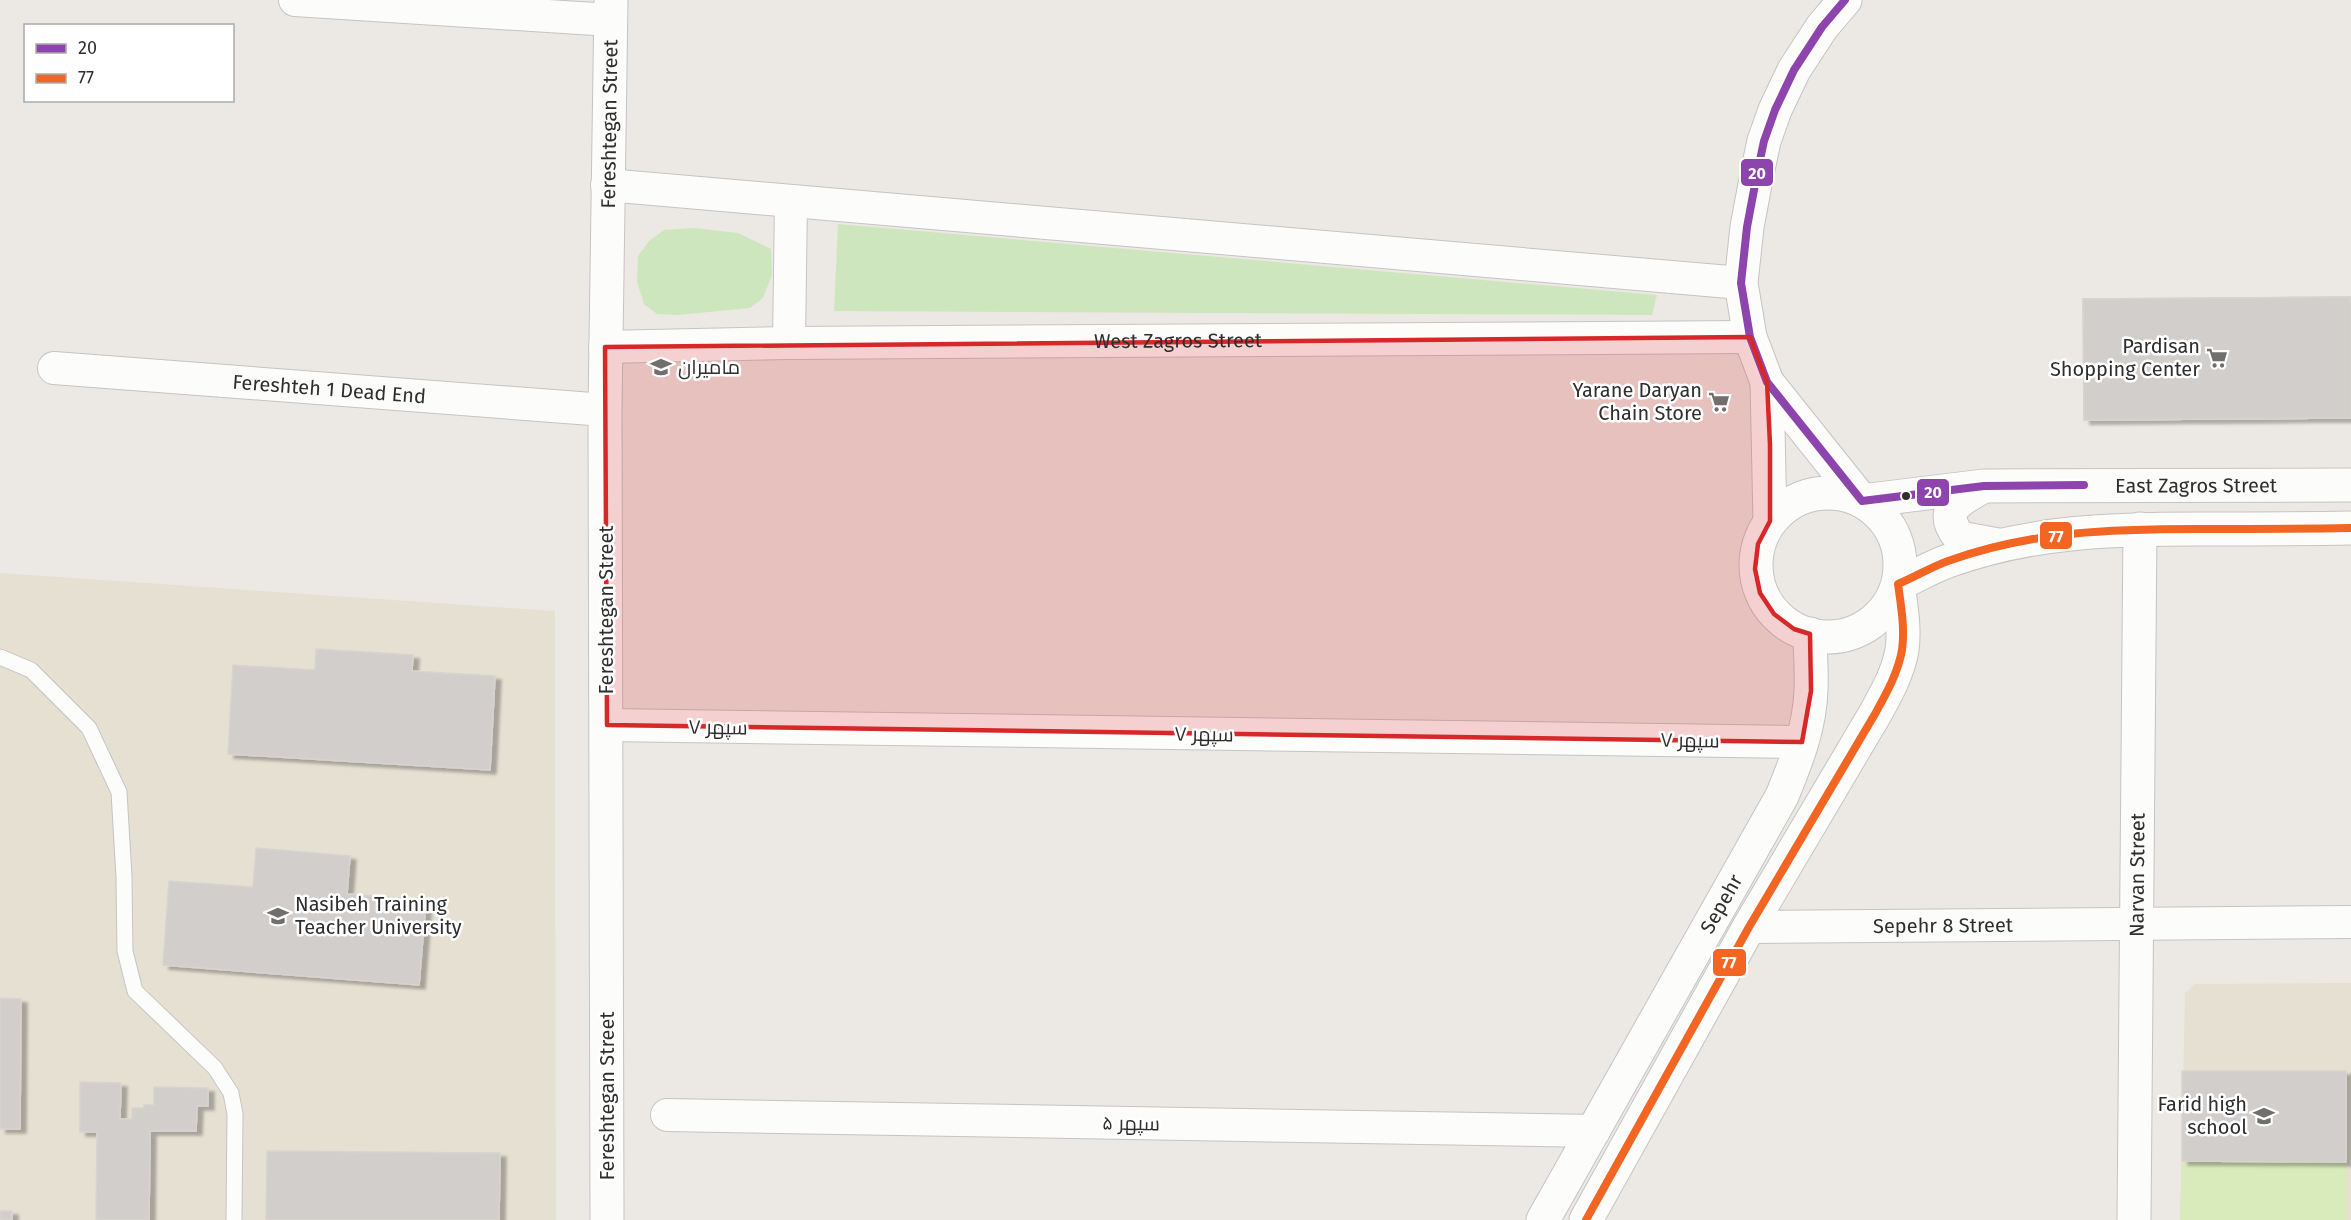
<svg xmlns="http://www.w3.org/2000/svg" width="2351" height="1220" font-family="'Fira Sans',Cairo,sans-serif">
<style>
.education{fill:#e6e0d3}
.green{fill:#cee6be}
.pitch{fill:#d9eabb}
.building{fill:#d1cecb;stroke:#d7d4d0;stroke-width:1.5;filter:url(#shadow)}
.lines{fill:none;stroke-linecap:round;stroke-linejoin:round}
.service-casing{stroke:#c5c4c5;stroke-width:17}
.minor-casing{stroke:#c5c4c5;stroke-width:34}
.tertiary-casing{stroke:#c5c4c5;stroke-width:35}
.service{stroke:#fcfcfb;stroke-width:15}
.minor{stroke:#fcfcfb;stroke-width:32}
.tertiary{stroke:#fcfcfb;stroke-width:33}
.bus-1-casing{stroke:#fff;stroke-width:12}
.bus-2-casing{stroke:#fff;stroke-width:12}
.bus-1{stroke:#8e44ad;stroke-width:8}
.bus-2{stroke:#f26522;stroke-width:8}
.marked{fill:#d62828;fill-opacity:0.2;stroke:#d62828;stroke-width:4.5;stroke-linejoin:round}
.bus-dot{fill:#2e2e2e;stroke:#fff;stroke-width:2}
.labels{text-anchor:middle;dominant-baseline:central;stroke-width:5;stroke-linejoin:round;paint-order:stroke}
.street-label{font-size:20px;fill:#2e2e2e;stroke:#fff}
.poi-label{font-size:20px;fill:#2e2e2e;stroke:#fff;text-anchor:end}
.line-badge{stroke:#fff;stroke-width:2}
.badge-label{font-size:16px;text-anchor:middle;font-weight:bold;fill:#fff}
</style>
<defs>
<filter id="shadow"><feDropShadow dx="6" dy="4" stdDeviation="1.5" flood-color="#0004"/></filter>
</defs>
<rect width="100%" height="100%" fill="#ece8e4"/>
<!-- education -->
<g class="education">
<polygon points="0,573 555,611 556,1220 0,1220"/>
<polygon points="2351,983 2351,1220 2180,1220 2185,993 2195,984"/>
</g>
<!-- green -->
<g class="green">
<polygon points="838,224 1657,295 1652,315 834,311"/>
<polygon points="694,228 738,233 771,249 772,275 763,298 750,308 678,315 657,314 644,304 637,282 638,256 649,241 664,230"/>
</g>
<!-- pitch -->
<polygon class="pitch" points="2182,1161 2346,1162 2346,1220 2180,1220"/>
<!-- building -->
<g class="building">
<polygon points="2351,297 2351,418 2084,420 2083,299"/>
<polygon points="2351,297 2351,418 2084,420 2083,299"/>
<polygon points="316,649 413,655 412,671 495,676 490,770 228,754 233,665 315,670"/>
<polygon points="256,848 350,856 347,894 426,900 419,985 163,965 169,881 253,887"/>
<polygon points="0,998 21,999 20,1129 0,1129"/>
<polygon points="2182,1071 2346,1071 2346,1162 2182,1161"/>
<polygon points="80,1082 121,1083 120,1119 132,1119 132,1108 144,1108 144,1105 154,1105 154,1087 208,1088 208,1106 197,1106 196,1131 150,1131 149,1220 96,1220 97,1132 80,1132"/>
<polygon points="267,1151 500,1153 499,1220 266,1220"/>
<rect x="0" y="1211" width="12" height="9"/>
</g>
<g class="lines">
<defs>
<polyline id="service" points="0,657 31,670 89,728 119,792 124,877 125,951 135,991 215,1068 231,1093 235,1114 234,1220"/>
<g id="minor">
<polyline points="295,0 611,20"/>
<polyline points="607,185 1741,283"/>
<polyline points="789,343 791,201"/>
<path id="s1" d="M605,347L789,343L1750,337"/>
<path id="s2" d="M54,368L605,410"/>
<polyline points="607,725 1802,742"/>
<path id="s3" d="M1749,927L2351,922"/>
<polyline points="667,1115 1594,1131"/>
</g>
<g id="tertiary">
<path id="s4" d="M1845,0L1822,27L1794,70L1775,110L1764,141L1757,174L1747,227L1741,283L1750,337L1767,382L1862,501L1984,486L2351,485"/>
<polyline points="1767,382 1770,521"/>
<path d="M1982,487C1958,501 1937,510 1960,538L1998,545"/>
<circle cx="1828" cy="565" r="72"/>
<path id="s5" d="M607,1220L605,410L611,0"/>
<path id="s6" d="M1543,1220L1782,796C1796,762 1810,727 1811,690C1812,671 1810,653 1810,634"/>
<path d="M1586,1220L1749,927L1875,714C1886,694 1898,673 1902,650C1905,628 1901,606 1898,584C1915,577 1931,567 1948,561C2031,531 2113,529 2200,529C2250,529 2301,529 2351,528"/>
<path id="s7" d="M2134,1220L2140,529"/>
</g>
</defs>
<!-- service casing -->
<use href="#service" class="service-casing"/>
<!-- minor casing -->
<use href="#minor" class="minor-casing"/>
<!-- tertiary casing -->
<use href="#tertiary" class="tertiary-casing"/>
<!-- service -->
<use href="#service" class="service"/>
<!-- minor -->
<use href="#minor" class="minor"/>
<!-- tertiary -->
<use href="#tertiary" class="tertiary"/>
<defs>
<polyline id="bus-1" points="1845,0 1822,27 1794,70 1775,110 1764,141 1757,174 1747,227 1741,283 1750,337 1767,382 1862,501 1984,486 2084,485"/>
<path id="bus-2" d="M1586,1220L1749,927L1875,714C1886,694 1898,673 1902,650C1905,628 1901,606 1898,584C1915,577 1931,567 1948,561C2031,531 2113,529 2200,529C2250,529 2301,529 2351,528"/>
</defs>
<!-- bus-1 casing -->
<use href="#bus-1" class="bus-1-casing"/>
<!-- bus-2 casing -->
<use href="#bus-2" class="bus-2-casing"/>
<!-- bus-1 -->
<use href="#bus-1" class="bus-1"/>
<!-- bus-2 -->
<use href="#bus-2" class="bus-2"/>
</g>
<!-- marked area -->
<path class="marked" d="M1750,337L1767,382L1770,445V521L1758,544L1755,569L1760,593L1774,614L1794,629L1810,634L1811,691L1802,742L607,725L605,347Z"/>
<!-- icons -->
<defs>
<symbol id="supermarket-bare" viewBox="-9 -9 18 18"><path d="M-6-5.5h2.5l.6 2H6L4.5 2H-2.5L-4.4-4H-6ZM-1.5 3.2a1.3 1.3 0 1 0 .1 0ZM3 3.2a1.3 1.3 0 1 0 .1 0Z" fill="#706f6e" stroke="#fff" stroke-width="2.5" paint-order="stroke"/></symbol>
<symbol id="university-bare" viewBox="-9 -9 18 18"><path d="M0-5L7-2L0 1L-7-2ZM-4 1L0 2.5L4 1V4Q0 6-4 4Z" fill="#706f6e" stroke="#fff" stroke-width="2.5" paint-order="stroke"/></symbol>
<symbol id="school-bare" viewBox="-9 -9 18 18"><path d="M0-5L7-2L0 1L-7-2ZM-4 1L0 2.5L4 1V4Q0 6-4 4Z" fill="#706f6e" stroke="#fff" stroke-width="2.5" paint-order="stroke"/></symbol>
</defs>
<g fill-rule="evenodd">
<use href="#supermarket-bare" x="2202" y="343" width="30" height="30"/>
<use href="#university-bare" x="646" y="352" width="30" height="30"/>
<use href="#supermarket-bare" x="1704" y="387" width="30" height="30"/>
<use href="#university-bare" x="263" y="901" width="30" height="30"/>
<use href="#school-bare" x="2249" y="1101" width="30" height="30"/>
</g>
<!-- markers -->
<circle class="bus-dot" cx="1906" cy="496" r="5"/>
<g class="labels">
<!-- street labels -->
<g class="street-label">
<text stroke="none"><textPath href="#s5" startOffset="1096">Fereshtegan Street</textPath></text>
<text stroke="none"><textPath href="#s1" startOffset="573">West Zagros Street</textPath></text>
<text stroke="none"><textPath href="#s2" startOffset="276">Fereshteh 1 Dead End</textPath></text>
<text stroke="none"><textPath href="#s4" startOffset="898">East Zagros Street</textPath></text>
<text transform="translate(606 610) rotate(-90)">Fereshtegan Street</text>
<text transform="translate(718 727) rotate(1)">سپهر ۷</text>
<text transform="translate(1204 734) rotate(1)">سپهر ۷</text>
<text transform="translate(1690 740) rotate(1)">سپهر ۷</text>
<text stroke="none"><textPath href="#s7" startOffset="345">Narvan Street</textPath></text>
<text stroke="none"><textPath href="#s6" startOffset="363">Sepehr</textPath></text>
<text stroke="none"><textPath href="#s3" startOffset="194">Sepehr 8 Street</textPath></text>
<text transform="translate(607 1096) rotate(-90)">Fereshtegan Street</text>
<text transform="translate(1131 1123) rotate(1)">سپهر ۵</text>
</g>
<!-- poi labels -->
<g class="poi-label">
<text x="2200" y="346">Pardisan<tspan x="2200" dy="23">Shopping Center</tspan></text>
<text x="678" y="367" text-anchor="start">مامیران</text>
<text x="1702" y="390">Yarane Daryan<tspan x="1702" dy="23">Chain Store</tspan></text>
<text x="295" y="904" text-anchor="start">Nasibeh Training<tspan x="295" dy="23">Teacher University</tspan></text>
<text x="2247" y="1104">Farid high<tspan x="2247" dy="23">school</tspan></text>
</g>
</g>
<g class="line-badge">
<rect x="1740" y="158" width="34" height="29" rx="6" fill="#8e44ad"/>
<rect x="1916" y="478" width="34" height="29" rx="6" fill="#8e44ad"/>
<rect x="2039" y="521" width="34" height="29" rx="6" fill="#f26522"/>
<rect x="1712" y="948" width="35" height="29" rx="6" fill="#f26522"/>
</g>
<g class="badge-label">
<text x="1757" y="179">20</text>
<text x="1933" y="498">20</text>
<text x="2056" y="542">77</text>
<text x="1729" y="968">77</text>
</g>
<!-- legend -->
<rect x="24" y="24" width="210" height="78" fill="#ffffff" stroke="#ababab" stroke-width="1.5"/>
<rect x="36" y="44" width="30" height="9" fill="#8e44ad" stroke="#ababab" stroke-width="1.5"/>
<text x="78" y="54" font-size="18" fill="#2e2e2e">20</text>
<rect x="36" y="74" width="30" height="9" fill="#f26522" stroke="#ababab" stroke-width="1.5"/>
<text x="78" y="84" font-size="18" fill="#2e2e2e">77</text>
</svg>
